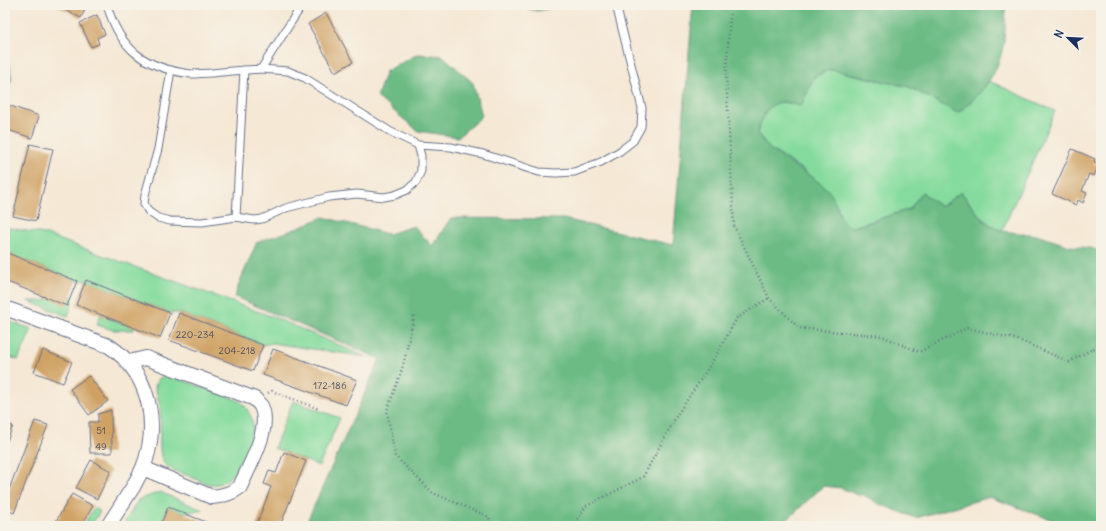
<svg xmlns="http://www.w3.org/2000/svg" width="1106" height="531" font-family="Delius,sans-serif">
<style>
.green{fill:#85db9d;stroke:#50857e}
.forest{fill:#6cbb84;stroke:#447571}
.building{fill:#cfa163}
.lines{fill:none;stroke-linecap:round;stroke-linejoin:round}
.lane-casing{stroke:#677088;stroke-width:9}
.street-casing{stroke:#677088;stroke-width:16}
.path{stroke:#677088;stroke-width:2.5;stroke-dasharray:1 3;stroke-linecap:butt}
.lane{stroke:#fff;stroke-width:7}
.street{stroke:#fff;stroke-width:14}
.labels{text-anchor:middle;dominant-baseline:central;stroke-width:3;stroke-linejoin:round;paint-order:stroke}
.number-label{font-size:10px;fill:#484c5f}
</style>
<rect width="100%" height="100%" fill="#f7f3e8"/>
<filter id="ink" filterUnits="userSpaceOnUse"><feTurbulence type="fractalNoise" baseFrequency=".025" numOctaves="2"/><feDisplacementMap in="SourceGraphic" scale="8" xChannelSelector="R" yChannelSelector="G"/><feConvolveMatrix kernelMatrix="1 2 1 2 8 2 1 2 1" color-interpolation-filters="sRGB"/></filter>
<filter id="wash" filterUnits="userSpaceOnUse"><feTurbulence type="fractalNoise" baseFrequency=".012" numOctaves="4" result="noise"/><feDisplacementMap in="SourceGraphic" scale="16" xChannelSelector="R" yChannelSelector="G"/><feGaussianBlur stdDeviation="0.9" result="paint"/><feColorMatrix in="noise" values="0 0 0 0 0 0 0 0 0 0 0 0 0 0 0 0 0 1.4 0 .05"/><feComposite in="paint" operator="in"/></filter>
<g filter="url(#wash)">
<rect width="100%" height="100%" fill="#f5e8d5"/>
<!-- green -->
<g class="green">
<path d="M828,70H833L909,87L958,113L968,104L989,81L1055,111L1002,231C981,221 975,210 961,192L941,207L922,192L910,209L854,227L848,226L841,219L837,205L806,172L770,149L757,133C762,120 765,104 782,102C788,102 795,105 801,106L814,77Z"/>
<polygon points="5,227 44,234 276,318 366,357 272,343 263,345 180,313 170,313 86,280 77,281 5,252"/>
<polygon points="71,296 73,301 68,316 28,301 46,301 48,298"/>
<polygon points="100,315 134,328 134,330 113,330 97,325"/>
<polygon points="5,320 32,329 18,360 5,355"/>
<path d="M168,375L240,401C248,409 253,417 253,429C246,447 236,489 209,484C203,483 196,479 189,476C181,473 168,470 163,462C157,452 162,422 160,408C159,401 157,394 155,387L158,379Z"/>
<polygon points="293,401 340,418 319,466 274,448"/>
<polygon points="160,492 203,510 183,513 168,507 160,526 135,526 125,522 138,500"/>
<polygon points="94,508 100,511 91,526 83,526"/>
</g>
<!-- forest -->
<g class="forest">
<polygon points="521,5 565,5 537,11 522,7"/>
<path d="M693,5H1005C1007,56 998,80 958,113L909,87L833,70H828L814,77L801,106C795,105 788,102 782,102C765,104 762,120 757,133C762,139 766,146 771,150C790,164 810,174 827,189C838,200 836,225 854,227L910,209L922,192L941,207L961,192L980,217L990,225L1002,231L1036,235L1070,246L1090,248L1101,251V526H1069L989,497L916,518L879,504L862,494L860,496L841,488L823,486L788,519L786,526H305L380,359L235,297L240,281L257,242L290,231L323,217L388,234L414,226L432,246L451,218L564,219L673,245Z"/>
<polygon points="418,54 443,56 473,83 482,116 458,137 418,131 377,97 386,71"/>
<polygon points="5,61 9,62 12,80 5,88"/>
</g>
<g id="blocks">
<!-- building -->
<g class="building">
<polygon points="55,5 83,5 86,7 81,18"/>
<polygon points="326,13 353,62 335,72 308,24"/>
<polygon points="97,15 105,34 97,38 99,44 91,47 80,23"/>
<polygon points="5,104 39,116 32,138 5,129"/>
<polygon points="30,144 53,149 36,221 13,216"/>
<polygon points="1072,149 1095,159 1094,163 1099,165 1094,176 1089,174 1082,191 1087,193 1083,203 1078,200 1076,205 1052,194"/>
<polygon points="5,252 77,281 67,306 5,281"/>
<polygon points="86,280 170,313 160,338 76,305"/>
<polygon points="179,313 263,345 253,371 169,340"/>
<polygon points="273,349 357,380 346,405 263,375"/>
<polygon points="43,350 72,362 63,383 34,372"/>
<polygon points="89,376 108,401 89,415 70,389"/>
<polygon points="111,410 112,453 90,453 89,422 98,422 98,414"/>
<polygon points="35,421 48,425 14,513 5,509 5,500"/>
<polygon points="5,423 13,426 5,446"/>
<polygon points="284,452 306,461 280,526 256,526 271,487 264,484 269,471 276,473"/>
<polygon points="91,460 111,471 97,499 76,488"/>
<polygon points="72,494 93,506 81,526 64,526 56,521"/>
<polygon points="168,507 216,526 160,526"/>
</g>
</g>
</g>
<g filter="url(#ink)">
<use href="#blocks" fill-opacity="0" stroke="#677088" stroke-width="1"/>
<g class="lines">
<defs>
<g id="lane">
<path d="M107,5C120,50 145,68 191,74C198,74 205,73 212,73C229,71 245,70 261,69L302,5"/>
<polyline points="261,69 288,71 305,78 391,132 418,145 451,147 483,154 539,172 556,173 574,172 601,162 620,151 633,141 641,127 642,108 616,5"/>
<polyline points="171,70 158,149 145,195 144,204 149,212 158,218 170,221 202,222 236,217 254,220 262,219 286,208 329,197 357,194 384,197 395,195 407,190 416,182 421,171 421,156 418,145"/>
<polyline points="236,217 244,70"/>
</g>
<g id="street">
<path d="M5,308L109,346C150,373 160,424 143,468"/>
<path d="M108,526L133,487L143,468L212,497C223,496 231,494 240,487C249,466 272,428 261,406C259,404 257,401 255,399L146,358L129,362"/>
</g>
</defs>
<!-- lane casing -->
<use href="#lane" class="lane-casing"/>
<!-- street casing -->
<use href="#street" class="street-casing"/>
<!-- path -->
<g class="path">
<polyline points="730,14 726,75 734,226 769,298 799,328 882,336 919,352 967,328 1019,340 1069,362 1098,346"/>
<polyline points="414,316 403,366 387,411 395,456 433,493 489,517 491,526"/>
<polyline points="1101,331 1098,346 1101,350"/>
<polyline points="268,393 272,391 319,409"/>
<polyline points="573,526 586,506 643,477 677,415 711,364 737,318 769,298"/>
</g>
<!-- lane -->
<use href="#lane" class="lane"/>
<!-- street -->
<use href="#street" class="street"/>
</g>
</g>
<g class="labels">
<!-- number labels -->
<g class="number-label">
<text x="195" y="334">220-234</text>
<text x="237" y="350">204-218</text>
<text x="330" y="385">172-186</text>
<text x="101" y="430">51</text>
<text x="101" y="446">49</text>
</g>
</g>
<!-- margin -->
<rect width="1106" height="531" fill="none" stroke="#f7f3e8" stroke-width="20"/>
<!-- north arrow -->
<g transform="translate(1068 38) rotate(294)" stroke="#f7f3e8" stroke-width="3" paint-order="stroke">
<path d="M0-3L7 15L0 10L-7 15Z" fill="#1b2f5e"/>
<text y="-6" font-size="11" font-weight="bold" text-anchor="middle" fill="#1b2f5e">N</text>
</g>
</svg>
